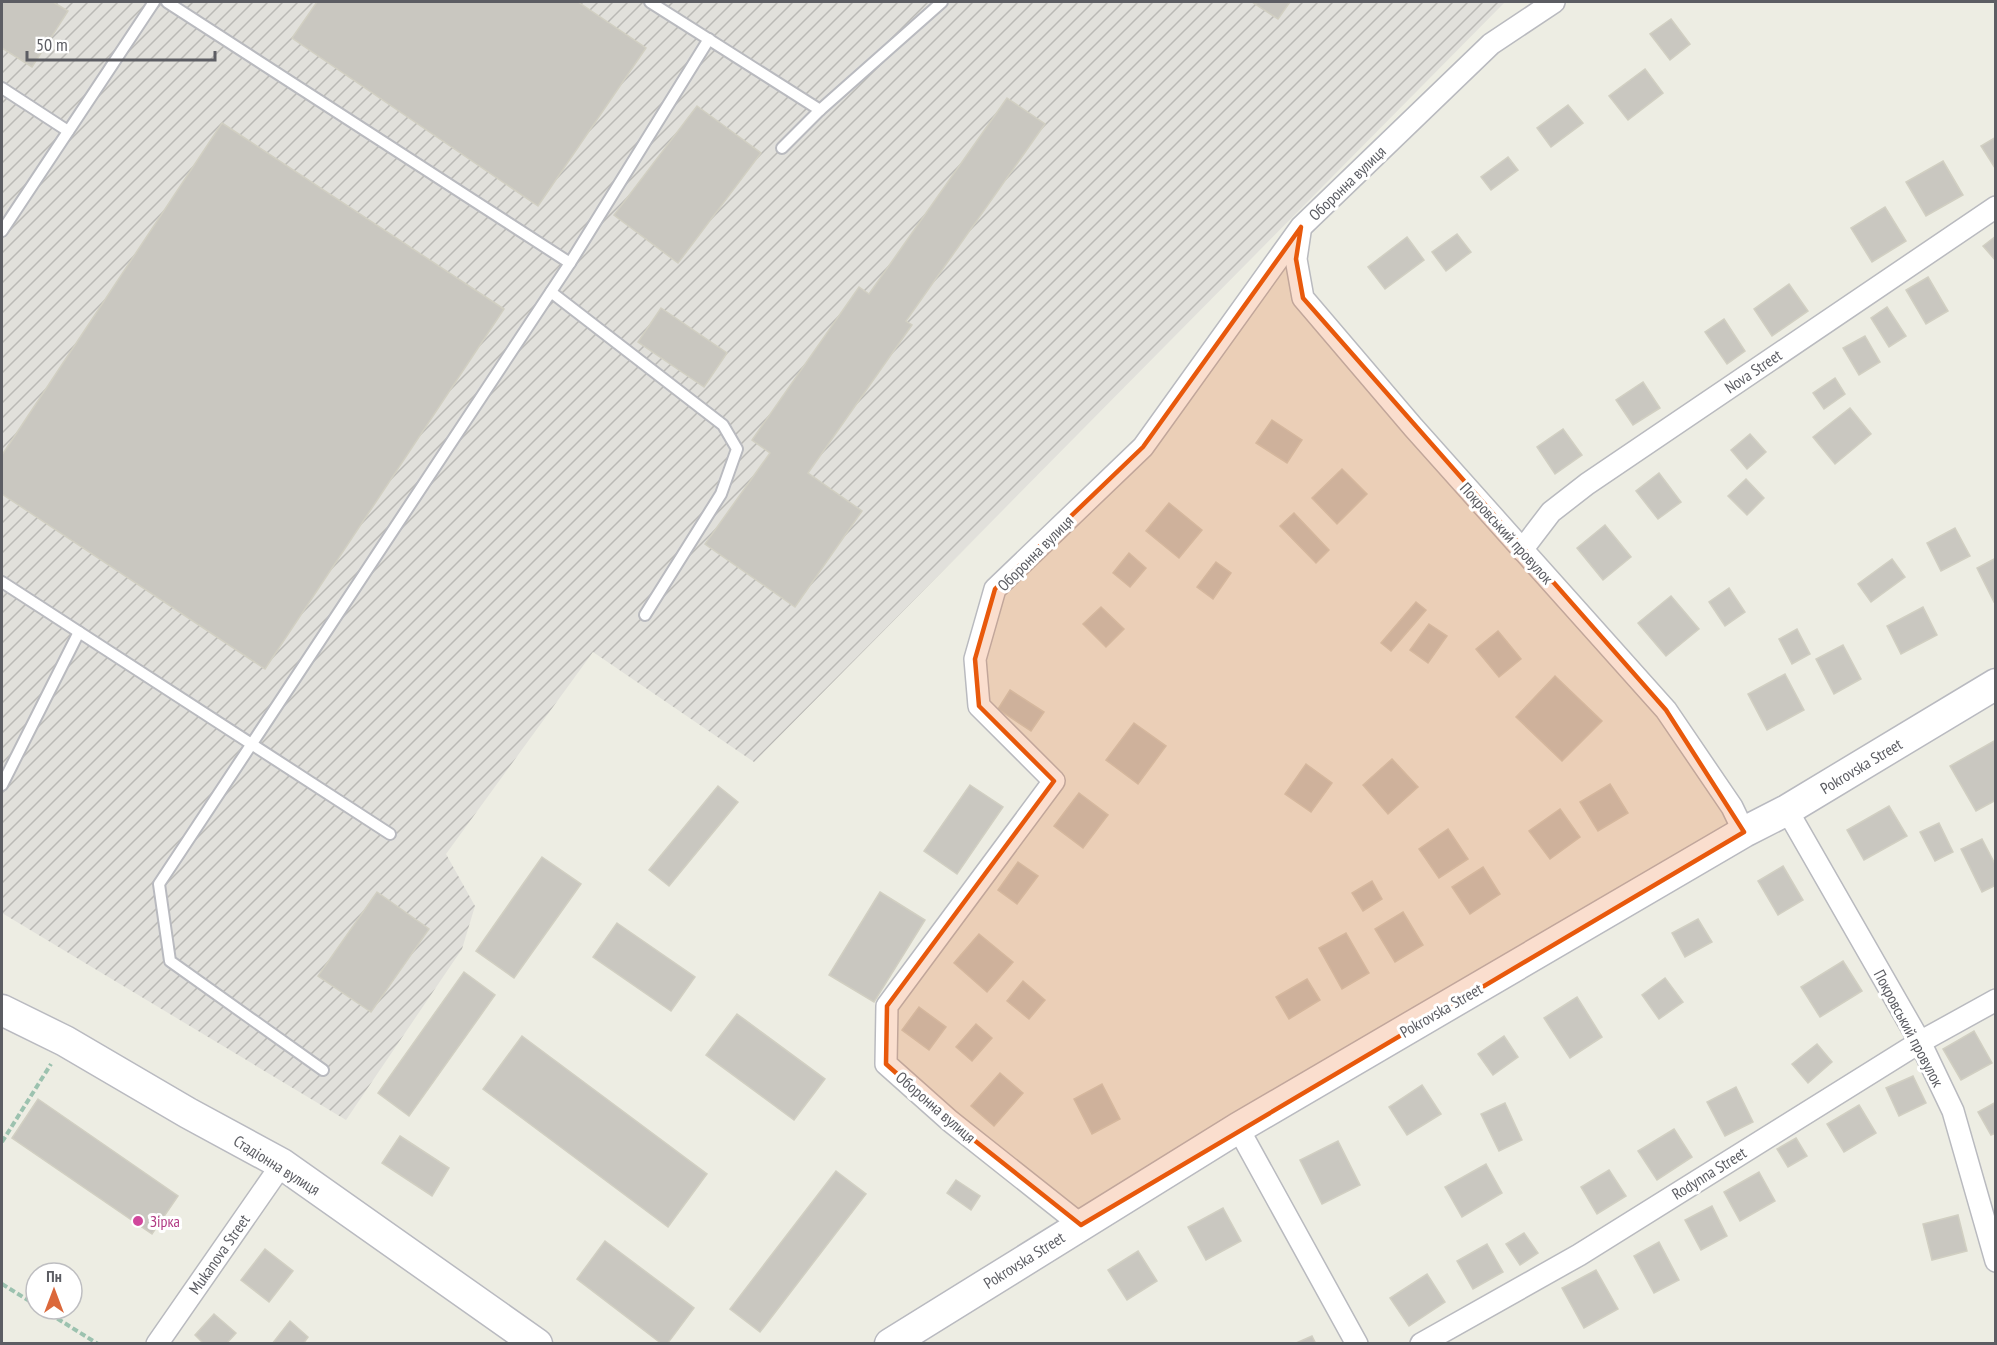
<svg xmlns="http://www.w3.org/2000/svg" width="1997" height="1345" font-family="'PT Sans Narrow',sans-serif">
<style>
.industrial{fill:url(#industrial-furrows)}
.building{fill:#c9c7c0;stroke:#d1cfc2;stroke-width:1.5}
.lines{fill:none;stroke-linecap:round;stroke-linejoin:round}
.lane-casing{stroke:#b9babf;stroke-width:14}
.street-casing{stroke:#b9babf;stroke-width:24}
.secondary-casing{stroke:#b9bac0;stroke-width:33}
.path{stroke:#9cc2af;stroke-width:4;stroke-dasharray:6 3;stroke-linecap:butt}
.lane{stroke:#fff;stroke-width:10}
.street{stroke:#fff;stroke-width:21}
.secondary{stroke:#fff;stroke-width:30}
.marked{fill:#e8590c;fill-opacity:0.2;stroke:#e8590c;stroke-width:4.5;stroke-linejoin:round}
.hotel-dot{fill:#d1479c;stroke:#fff;stroke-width:2}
.labels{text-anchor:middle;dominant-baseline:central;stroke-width:6;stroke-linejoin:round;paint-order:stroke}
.street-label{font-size:16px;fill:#5c5d63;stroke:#fff}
.hotel-label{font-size:16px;fill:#b23c85;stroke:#fff;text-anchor:start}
</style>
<defs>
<pattern id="industrial-furrows" width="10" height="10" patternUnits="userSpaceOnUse" patternTransform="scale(1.5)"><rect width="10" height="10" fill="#e1e0db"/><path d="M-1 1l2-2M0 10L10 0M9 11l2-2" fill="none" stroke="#bab9b5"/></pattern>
</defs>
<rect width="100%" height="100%" fill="#edede3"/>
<!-- industrial -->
<polygon class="industrial" points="2,2 1505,2 754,762 593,652 446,854 475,906 462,949 346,1120 2,913"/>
<!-- building -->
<g class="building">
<polygon points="2,2 53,2 68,11 32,67 2,48"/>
<polygon points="317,2 578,2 646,48 538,206 292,38"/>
<polygon points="1252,2 1290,2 1278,19"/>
<polygon points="1671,19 1690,44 1670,60 1650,34"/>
<polygon points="1645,69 1663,93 1628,120 1609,96"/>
<polygon points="1007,98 1045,124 906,321 912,325 808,473 862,511 795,607 705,544 770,453 752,440 859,287 869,294"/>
<polygon points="1568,105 1583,123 1551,147 1537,128"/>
<polygon points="697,106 761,153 678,263 614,215"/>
<polygon points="222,123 504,309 265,669 2,494 2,455"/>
<polygon points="1996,137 1996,168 1995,168 1981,146"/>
<polygon points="1508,157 1518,170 1491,190 1481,177"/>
<polygon points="1943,161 1963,195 1926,216 1906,182"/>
<polygon points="1885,207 1906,241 1872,262 1851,228"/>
<polygon points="1457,234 1471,252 1446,271 1432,252"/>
<polygon points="1996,236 1996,261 1983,246"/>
<polygon points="1407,237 1424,260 1385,289 1368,267"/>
<polygon points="1928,277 1948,311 1926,324 1906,290"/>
<polygon points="1789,284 1808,311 1772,336 1754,309"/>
<polygon points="1887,307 1906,336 1889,347 1871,318"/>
<polygon points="661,308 727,353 704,387 638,342"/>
<polygon points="1724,319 1745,351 1727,364 1705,332"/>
<polygon points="1865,336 1880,362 1859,375 1843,348"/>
<polygon points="1835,378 1845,394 1824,409 1813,393"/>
<polygon points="1643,382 1660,408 1633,425 1616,400"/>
<polygon points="1850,408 1871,434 1835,464 1813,437"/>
<polygon points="1272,420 1302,440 1287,463 1256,443"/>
<polygon points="1563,429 1582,455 1555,474 1537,447"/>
<polygon points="1750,434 1766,452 1747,469 1731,450"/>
<polygon points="1342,469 1367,494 1337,524 1312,498"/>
<polygon points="1659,473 1681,502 1658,519 1636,491"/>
<polygon points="1746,479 1764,498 1747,515 1728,496"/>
<polygon points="1169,503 1202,530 1179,558 1146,531"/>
<polygon points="1294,513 1329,550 1316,563 1280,526"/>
<polygon points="1605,525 1631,557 1603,580 1577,548"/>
<polygon points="1955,528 1970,556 1941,571 1927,543"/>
<polygon points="1129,553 1146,568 1130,587 1113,573"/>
<polygon points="1996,558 1996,601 1994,602 1977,568"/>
<polygon points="1892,559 1905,577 1871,602 1858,584"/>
<polygon points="1216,562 1231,573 1213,599 1197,587"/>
<polygon points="1729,588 1745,612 1725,626 1709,602"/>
<polygon points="1671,596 1699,629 1666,656 1638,623"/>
<polygon points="1416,602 1426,610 1391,651 1381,643"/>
<polygon points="1101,607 1124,629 1106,647 1083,624"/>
<polygon points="1923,607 1937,635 1901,654 1887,626"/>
<polygon points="1429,624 1447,636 1428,663 1410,650"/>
<polygon points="1797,629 1810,654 1792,664 1779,639"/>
<polygon points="1498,631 1521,659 1499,677 1476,649"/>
<polygon points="1843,645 1861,679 1834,694 1816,659"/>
<polygon points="1785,674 1804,710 1767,730 1748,694"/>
<polygon points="1555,676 1602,721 1562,761 1516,717"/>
<polygon points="1010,690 1044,712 1031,731 998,709"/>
<polygon points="1134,723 1166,746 1138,784 1106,760"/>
<polygon points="1994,741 1996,745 1996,800 1976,811 1950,766"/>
<polygon points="1392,759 1418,787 1388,814 1363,785"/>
<polygon points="1306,764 1332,783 1311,812 1285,794"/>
<polygon points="1610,784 1628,813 1598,831 1580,802"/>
<polygon points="970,785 1003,807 957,874 924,851"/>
<polygon points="718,786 738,802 669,886 649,870"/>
<polygon points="1079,793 1108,815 1083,848 1054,826"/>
<polygon points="1889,806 1907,836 1864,860 1847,830"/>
<polygon points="1560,809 1580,837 1550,859 1529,831"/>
<polygon points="1939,823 1953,852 1935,861 1920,832"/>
<polygon points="1448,829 1468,859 1439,878 1419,849"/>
<polygon points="1982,839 1996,866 1996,885 1982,892 1961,849"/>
<polygon points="542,857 581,884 514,978 476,951"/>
<polygon points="1018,862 1038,876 1017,904 998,890"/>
<polygon points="1783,866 1803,900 1778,915 1758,881"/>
<polygon points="1483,867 1500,894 1470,914 1452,887"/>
<polygon points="1372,881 1382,899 1363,911 1352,893"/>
<polygon points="377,892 429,929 371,1012 318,976"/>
<polygon points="880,892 925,920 874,1002 829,975"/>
<polygon points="1403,912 1423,945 1395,962 1375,929"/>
<polygon points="1698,919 1712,942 1685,957 1672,933"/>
<polygon points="617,923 695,977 671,1011 593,957"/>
<polygon points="1346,933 1369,973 1342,989 1319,948"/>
<polygon points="979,934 1013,962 987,992 954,963"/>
<polygon points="1843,961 1862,991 1820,1017 1801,987"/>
<polygon points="464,972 495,995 409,1116 378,1093"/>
<polygon points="1665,978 1683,1002 1659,1019 1642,995"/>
<polygon points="1307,979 1320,1000 1289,1019 1276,997"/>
<polygon points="1023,981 1045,1000 1029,1019 1007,1001"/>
<polygon points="1577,997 1602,1037 1570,1058 1544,1018"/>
<polygon points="919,1007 946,1027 929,1050 902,1030"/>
<polygon points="737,1014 825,1079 794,1120 706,1055"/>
<polygon points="976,1024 992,1038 972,1061 956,1047"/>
<polygon points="1974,1031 1992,1063 1961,1080 1943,1049"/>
<polygon points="522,1036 707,1174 668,1227 483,1089"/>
<polygon points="1504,1036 1518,1057 1493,1075 1478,1054"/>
<polygon points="1817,1044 1832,1062 1808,1083 1792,1064"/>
<polygon points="1000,1073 1023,1093 994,1126 971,1106"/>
<polygon points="1913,1076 1926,1103 1899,1116 1886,1088"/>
<polygon points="1102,1084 1120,1119 1092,1134 1074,1099"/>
<polygon points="1422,1085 1441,1114 1407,1135 1389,1107"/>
<polygon points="1736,1087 1753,1122 1725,1136 1707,1102"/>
<polygon points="38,1099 178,1196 152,1234 12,1138"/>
<polygon points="1996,1102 1996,1133 1991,1135 1978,1112"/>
<polygon points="1505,1103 1522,1140 1499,1151 1481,1114"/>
<polygon points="1859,1105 1876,1133 1844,1152 1827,1124"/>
<polygon points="1674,1129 1692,1157 1657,1180 1638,1151"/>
<polygon points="400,1136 449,1168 432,1196 382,1163"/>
<polygon points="1796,1138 1807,1156 1788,1167 1777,1149"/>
<polygon points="1338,1141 1360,1185 1322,1204 1300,1160"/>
<polygon points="1486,1164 1502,1193 1462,1217 1445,1187"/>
<polygon points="1609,1170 1626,1196 1597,1214 1581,1187"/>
<polygon points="836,1171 866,1194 760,1332 730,1309"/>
<polygon points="1759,1172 1775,1201 1740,1221 1724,1192"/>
<polygon points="956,1180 980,1196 971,1210 947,1193"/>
<polygon points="1712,1206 1727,1236 1701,1250 1685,1220"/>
<polygon points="1223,1208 1241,1241 1206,1260 1188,1227"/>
<polygon points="1958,1215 1967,1251 1932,1260 1923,1224"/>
<polygon points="1524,1233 1538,1253 1520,1265 1506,1244"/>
<polygon points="605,1241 694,1308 667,1344 662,1344 577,1279"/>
<polygon points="1659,1242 1679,1280 1654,1293 1634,1256"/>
<polygon points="1487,1244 1503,1272 1473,1289 1457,1261"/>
<polygon points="265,1249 293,1271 269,1302 241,1280"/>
<polygon points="1138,1251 1157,1281 1127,1300 1108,1270"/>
<polygon points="1596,1270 1618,1309 1584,1328 1562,1288"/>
<polygon points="1427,1274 1445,1302 1409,1326 1390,1298"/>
<polygon points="214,1314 236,1333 226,1344 204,1344 195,1335"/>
<polygon points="290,1321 308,1337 303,1344 272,1344"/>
<polygon points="1312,1336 1316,1344 1294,1344"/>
</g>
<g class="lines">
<defs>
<g id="lane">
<polyline points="167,2 570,263"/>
<polyline points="650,2 820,110"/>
<polyline points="2,88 68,131"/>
<polyline points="782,148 820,110 942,2"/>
<polyline points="2,231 154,2"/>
<polyline points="551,292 723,425 737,449 721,494 645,615"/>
<polyline points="2,582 390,834"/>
<polyline points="2,785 79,632"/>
<polyline points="323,1070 170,961 159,884 570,263 709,39"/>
</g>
<g id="street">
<polyline points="1300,232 1296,259 1303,298 1413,427 1666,710 1732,807 1744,832"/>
<polyline points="1522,550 1551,512 1587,484 1996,207"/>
<polyline points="1787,810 1920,1042 1953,1111 1996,1261"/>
<polyline points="1238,1128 1357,1344"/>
<polyline points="1081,1225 950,1121 886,1064 887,1006 1054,781 979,706 975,659 995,589 1143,447 1301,227 1491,44 1554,2"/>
<polyline points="157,1344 282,1164"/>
<polyline points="1421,1344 1579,1255 1920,1042 1996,1000"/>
</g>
<g id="secondary">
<polyline points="2,1010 65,1041 188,1113 282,1164 537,1344"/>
<polyline points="890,1344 1238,1128 1744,832 1787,810 1996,684"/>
</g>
</defs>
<!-- lane casing -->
<use href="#lane" class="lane-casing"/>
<!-- street casing -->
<use href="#street" class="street-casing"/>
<!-- secondary casing -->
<use href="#secondary" class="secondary-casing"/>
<!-- path -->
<g class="path">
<polyline points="2,1142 51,1064"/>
<polyline points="2,1284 36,1305"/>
<polyline points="42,1309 98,1344"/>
</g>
<!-- lane -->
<use href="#lane" class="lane"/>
<!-- street -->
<use href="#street" class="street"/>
<!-- secondary -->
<use href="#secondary" class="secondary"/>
</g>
<!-- marked area -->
<path class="marked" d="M1301,227L1296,259L1303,298L1666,710L1744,832L1081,1225L950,1121L886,1064L887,1006L1054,781L979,706L975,659L995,589L1143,447Z"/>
<!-- markers -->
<circle class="hotel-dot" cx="138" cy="1221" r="6"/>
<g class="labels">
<!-- street labels -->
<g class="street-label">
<text transform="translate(1347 183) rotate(-44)">Оборонна вулиця</text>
<text transform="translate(1753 371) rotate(-34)">Nova Street</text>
<text transform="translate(1507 533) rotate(48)">Покровський провулок</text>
<text transform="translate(1035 553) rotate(-45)">Оборонна вулиця</text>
<text transform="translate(1861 766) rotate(-31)">Pokrovska Street</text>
<text transform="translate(1441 1010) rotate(-30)">Pokrovska Street</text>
<text transform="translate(1909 1028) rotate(62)">Покровський провулок</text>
<text transform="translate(936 1107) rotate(41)">Оборонна вулиця</text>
<text transform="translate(277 1165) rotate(32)">Стадіонна вулиця</text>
<text transform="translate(1709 1173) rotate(-32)">Rodynna Street</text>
<text transform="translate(219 1254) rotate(-55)">Mukanova Street</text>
<text transform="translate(1024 1260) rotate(-32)">Pokrovska Street</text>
</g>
<!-- hotel labels -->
<g class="hotel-label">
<text x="150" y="1221">Зірка</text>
</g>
</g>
<!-- border -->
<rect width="1997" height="1345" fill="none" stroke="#5c5d63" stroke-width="6"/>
<!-- north arrow -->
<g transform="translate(54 1291)"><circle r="28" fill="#ffffff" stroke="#bebec1" stroke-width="1.5"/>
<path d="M0-4.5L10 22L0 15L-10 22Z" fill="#db683b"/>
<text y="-9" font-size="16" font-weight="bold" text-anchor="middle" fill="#5c5d63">Пн</text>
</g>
<!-- scale -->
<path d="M27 51v9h188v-9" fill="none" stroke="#5c5d63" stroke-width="3"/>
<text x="36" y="51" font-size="18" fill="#5c5d63" stroke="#ffffff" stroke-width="4.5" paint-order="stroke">50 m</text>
</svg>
